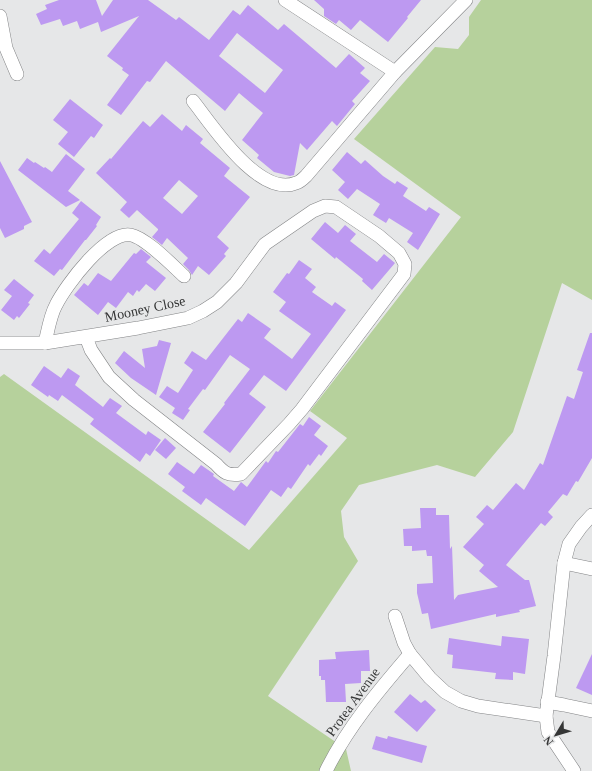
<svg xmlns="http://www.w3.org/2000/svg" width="592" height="771" font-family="'Times New Roman',serif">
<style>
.green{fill:#b6d19c}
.building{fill:#bd99f1;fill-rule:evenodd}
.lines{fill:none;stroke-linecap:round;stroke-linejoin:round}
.minor-casing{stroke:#838486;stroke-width:14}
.minor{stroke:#fff;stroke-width:13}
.labels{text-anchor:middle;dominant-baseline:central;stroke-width:4;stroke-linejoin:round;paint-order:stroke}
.street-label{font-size:14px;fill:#353636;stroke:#e6e7e8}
</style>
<rect width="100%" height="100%" fill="#e6e7e8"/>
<!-- green -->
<polygon class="green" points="481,0 592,0 592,300 562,283 513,432 475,477 437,465 359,485 341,511 344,537 358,561 268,696 346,749 351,771 0,771 0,377 4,374 249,550 347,438 310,411 461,217 354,139 435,47 458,49 469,35 469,17"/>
<!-- building -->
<g class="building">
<path d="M59,0H96L102,16L113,0H148L176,20L179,17L209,40L233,10L240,15L248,5L278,30L284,24L336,68L349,54L365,68L360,73L370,81L352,101L355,104L337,126L332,121L307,150L300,143L294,175L290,176L274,172L257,158L259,155L242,140L263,113L239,93L225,111L166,61L150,82L147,81L121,115L107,105L129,75L122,70L123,68L107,56L139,16L101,32L98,22L80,29L77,21L63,26L60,19L41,25L36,14L47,9L45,5ZM237,33L283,70L265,93L219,56Z"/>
<polygon points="314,0 421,0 407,17 408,18 388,42 360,20 351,30 339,20 336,24 324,16 324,9"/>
<polygon points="70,99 103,125 94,138 91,136 74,157 58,144 68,132 53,120"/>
<path d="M162,114L182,131L186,125L203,139L200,143L230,168L224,176L250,197L217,237L229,248L224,254L226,256L209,275L198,266L192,275L189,270L183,264L188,258L167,238L162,245L152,237L158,230V229L137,210L129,218L120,210L127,202L96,173L110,158L111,159L143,121L150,127ZM179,180L198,196L182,214L163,198Z"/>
<polygon points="347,152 361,164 365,160 383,176 395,184 397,181 408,188 403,196 426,211 429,207 440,214 418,250 407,242 413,233 389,218 386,223 373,215 380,204 357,189 348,199 338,190 345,182 332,170"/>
<polygon points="66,154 85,169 68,191 80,200 66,207 18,170 27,158 34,163 35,162 44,168 45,167 52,172"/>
<polygon points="0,161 32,222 24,226 24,229 5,238 0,228"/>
<polygon points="81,201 101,217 96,225 97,226 86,240 85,240 62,270 60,269 54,276 34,261 44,249 50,254 79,219 72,213"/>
<polygon points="325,222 338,233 345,225 356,234 350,241 377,262 384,254 395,263 372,290 362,281 363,279 336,257 335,259 311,239"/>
<polygon points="141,249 151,257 146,262 166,278 155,291 146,284 139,292 137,290 133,296 128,292 116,308 108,302 98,315 74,295 84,283 88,286 98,273 111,281 134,253 136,254"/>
<polygon points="299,260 312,269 305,278 316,287 312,292 332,306 335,302 346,310 286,391 264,375 249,394 266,407 230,453 203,432 225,404 224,403 250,369 230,355 205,390 203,389 188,409 190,410 183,420 172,413 175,408 159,397 167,386 178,393 193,370 184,363 192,351 206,360 238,319 242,322 248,313 271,329 264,338 292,359 311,334 279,311 286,302 273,292 287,273 289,274"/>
<polygon points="14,279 34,295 28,303 30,304 19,318 17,316 14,320 1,310 12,296 4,290"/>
<polygon points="590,333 592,333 592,458 578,482 576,481 567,496 563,494 548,512 553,517 545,526 541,523 506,565 525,580 529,580 536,606 519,610 520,612 496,617 496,614 431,629 428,613 422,614 417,593 417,584 433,583 432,556 427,556 426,550 412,551 412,546 404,546 403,529 421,528 420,508 436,508 436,515 449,515 450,549 452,546 454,600 458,595 498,587 479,571 484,565 463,547 484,524 476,517 487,505 493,510 516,483 524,490 540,463 543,465 567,396 574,399 583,372 577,370"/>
<polygon points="159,340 171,343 156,395 131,378 115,363 124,351 145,368 142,349 157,346"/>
<polygon points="44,366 61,378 68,368 80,376 75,385 103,407 110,398 122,406 116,413 146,435 148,431 161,440 150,456 146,453 140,462 90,424 94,419 62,395 58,401 49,395 48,397 31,385"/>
<polygon points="309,417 321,426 314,435 328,446 321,456 319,454 310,466 308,464 291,489 288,487 281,497 271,490 245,526 206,498 201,505 182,491 185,487 168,474 177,462 194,474 201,465 214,474 213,476 234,491 241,482 247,487 266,461 268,463 276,451 278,452 300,424 303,426"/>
<polygon points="165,438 176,448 166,459 155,450"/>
<polygon points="502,636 529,639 525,674 513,672 513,680 495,679 496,673 452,668 453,655 447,654 449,638 501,646"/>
<polygon points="369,650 370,671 361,671 361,683 345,684 346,702 326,702 325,680 321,680 321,676 319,676 319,660 336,659 335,652"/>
<polygon points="592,654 592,695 576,688"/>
<polygon points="410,694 421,703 425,700 436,710 417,732 394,712"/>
<polygon points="376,736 387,739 388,736 427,746 422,763 372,749"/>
</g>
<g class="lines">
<defs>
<g id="minor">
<polyline points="285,0 395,72"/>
<polyline points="0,16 6,48 17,74"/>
<path d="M193,101C212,125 259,198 296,183C300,182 303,179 306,176L395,72L466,0"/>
<path d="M0,343H45L138,328L188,318L203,311L217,302L236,283L265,244L313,211L325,206L336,207L379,236L399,253L405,264L404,274L302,409L289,424L241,474C228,476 224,473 216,464L134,400L109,377L91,350L86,337"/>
<path d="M45,343C48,330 50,316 56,305C66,285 107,230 131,235C146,238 172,265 184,276"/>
<polyline points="564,563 592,569"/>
<polyline points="395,616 404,643 410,654 430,678 445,692 461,701 478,706 546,716"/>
<polyline points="547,702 564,705 592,711"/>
<path d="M326,771C347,728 379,690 410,654"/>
<polyline points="574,771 548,732 546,716 554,656 564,563 569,544 581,527 592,515"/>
</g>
</defs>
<!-- minor casing -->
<use href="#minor" class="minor-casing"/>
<!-- minor -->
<use href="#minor" class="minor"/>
</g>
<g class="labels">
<!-- street labels -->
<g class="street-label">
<text transform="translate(145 309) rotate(-12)">Mooney Close</text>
<text transform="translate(353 702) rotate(-54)">Protea Avenue</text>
</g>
</g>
<!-- north arrow -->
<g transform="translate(556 735) rotate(232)" stroke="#e6e7e8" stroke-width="3" paint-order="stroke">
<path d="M0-3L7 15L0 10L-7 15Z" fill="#353636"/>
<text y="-6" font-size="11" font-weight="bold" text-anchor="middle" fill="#353636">N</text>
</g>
</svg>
